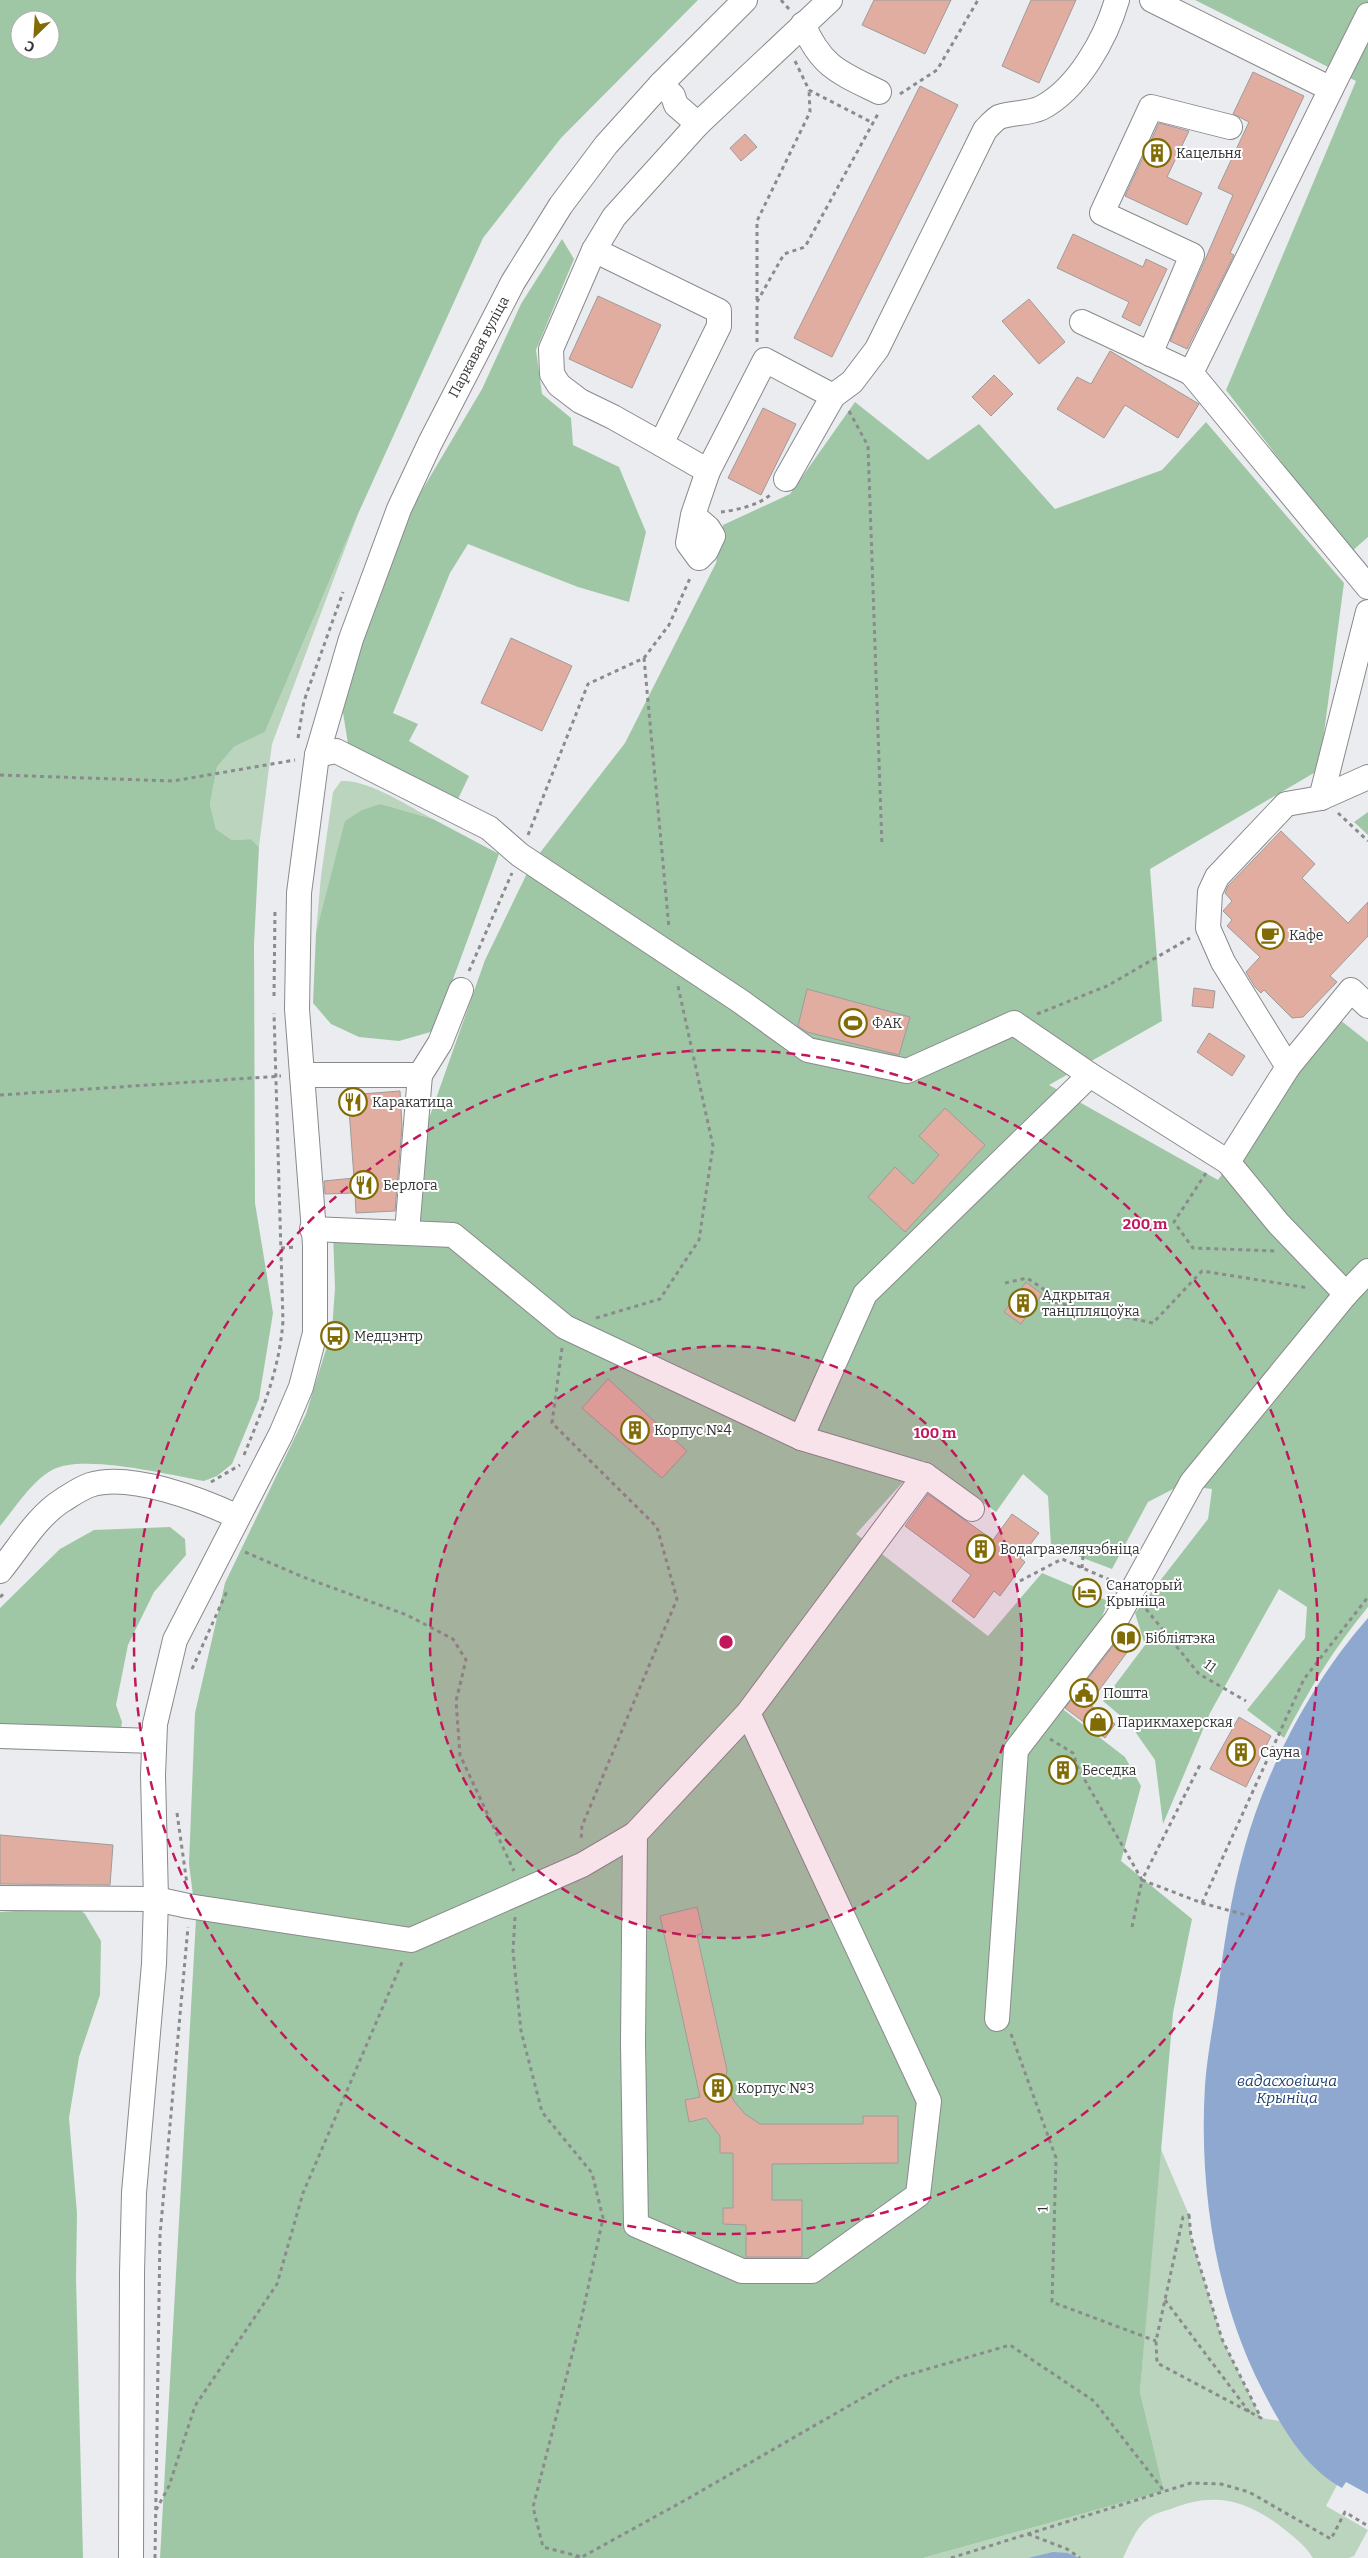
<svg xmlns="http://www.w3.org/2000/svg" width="1368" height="2558" font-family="Bitter,serif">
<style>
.green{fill:#bbd4be}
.forest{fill:#a0c7a5;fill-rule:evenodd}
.water{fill:#8ea8cf}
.building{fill:#e1ada1;stroke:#9e9b9b}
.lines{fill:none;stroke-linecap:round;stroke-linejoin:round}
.minor-casing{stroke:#898a8c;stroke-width:26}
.path{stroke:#8a8b8d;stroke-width:3;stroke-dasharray:4 4;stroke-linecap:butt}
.minor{stroke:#fff;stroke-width:24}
.ring{fill:none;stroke:#c2185b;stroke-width:2.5;stroke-dasharray:9 6}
.labels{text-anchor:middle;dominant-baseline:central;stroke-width:4;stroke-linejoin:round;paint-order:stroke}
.poi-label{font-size:14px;fill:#343536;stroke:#fff;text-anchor:start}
.street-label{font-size:14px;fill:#343536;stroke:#fff}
.water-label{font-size:15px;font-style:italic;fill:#1f4071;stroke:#fff}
.centre{fill:#c2185b;stroke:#fff;stroke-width:2.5}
.ring-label{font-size:15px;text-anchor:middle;font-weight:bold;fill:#c2185b;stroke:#fff;stroke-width:4;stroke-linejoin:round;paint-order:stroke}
</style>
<rect width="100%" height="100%" fill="#ebecef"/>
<!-- green -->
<g class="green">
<polygon points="358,514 272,744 259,847 251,839 232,840 216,829 210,804 217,767 234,747 265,732"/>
<path d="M341,781C368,779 408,806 433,819L381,804L316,933L321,876L333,792Z"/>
<path d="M1160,2147L1189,2215L1191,2237L1222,2339L1261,2418L1280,2421L1314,2466L1337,2485L1326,2506L1368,2530L1354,2556L1349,2558H1313C1305,2545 1295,2538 1284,2529C1247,2500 1215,2491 1171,2509C1164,2511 1156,2513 1150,2517C1136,2527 1130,2544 1123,2558H1079L1068,2553L1028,2558H923L1164,2491L1140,2392Z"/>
</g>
<!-- forest -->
<g class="forest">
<path d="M0,0H698L561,138L483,238L358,514L265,732L234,747L217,767L210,804L216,829L232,840L251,839L259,847L254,944L255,1203L273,1313L259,1399L232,1464L217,1476L204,1481C170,1475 82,1453 52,1470C30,1483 16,1507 0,1526ZM20,20H50V50H20Z"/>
<polygon points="1195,0 1368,0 1368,537 1351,552 1226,390 1356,81"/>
<polygon points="562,239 574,259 536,350 542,394 571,418 573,445 619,467 646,532 629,602 578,587 468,544 450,573 393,713 418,724 409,741 469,776 458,799 348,744 342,706 355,659 411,509 482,389 521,304"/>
<path d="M855,402L928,460L979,424L1055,509L1162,470L1206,422L1344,583L1319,770L1150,869L1162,1021L1049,1085L1218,1180L1335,1016L1368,1042V1607C1334,1648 1308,1691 1284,1738L1247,1710L1305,1638L1307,1607L1279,1589L1210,1713L1163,1824L1155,1760L1129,1723L1103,1701L1145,1645L1135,1613L1208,1519L1212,1489L1181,1485L1148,1502L1112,1569L1051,1546L1048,1496L1023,1474L996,1512L923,1460L856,1534L988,1636L1042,1573L1108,1601L1100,1622L1047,1697L1125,1757L1141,1786L1121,1861L1192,1919L1173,2013L1140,2392L1164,2491L923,2558H160L196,1919L189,1864L195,1713L225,1583L306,1414L332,1330L335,1288L333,1233L413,1237L424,1179L427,1124L485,960L532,863L625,743L716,563L723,525L790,494Z"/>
<polygon points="381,804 433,819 499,854 434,1031 399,1041 359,1037 331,1024 313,1003 316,933 345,821 362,810"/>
<polygon points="1368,812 1368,835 1354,822"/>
<polygon points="170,1527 185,1539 186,1555 154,1592 128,1645 116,1705 122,1722 120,1736 103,1751 0,1749 0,1608 60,1549 94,1530"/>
<polygon points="76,1907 85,1914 101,1941 100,1995 79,2057 69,2118 77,2213 76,2278 83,2558 0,2558 0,1912"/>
</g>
<!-- water -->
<g class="water">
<path d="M1368,1618V2494L1346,2482L1342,2488C1301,2466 1276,2417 1256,2377C1214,2288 1199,2183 1205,2085C1207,2058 1212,2032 1216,2005C1223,1952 1230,1898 1245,1846C1267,1767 1313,1680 1368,1618Z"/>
<polygon points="1053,2552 1068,2553 1079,2558 1028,2558"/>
</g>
<!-- building -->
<g class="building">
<polygon points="874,0 951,0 925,54 862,25"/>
<polygon points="1031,0 1076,0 1039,83 1002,66"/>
<polygon points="1253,72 1304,96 1230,253 1234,255 1187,349 1170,341 1233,195 1218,188 1249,122 1233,114"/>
<polygon points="920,86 958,105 832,357 794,338"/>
<polygon points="1159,123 1189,131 1167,177 1202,193 1187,225 1125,196"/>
<polygon points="745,134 757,147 741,161 730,148"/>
<polygon points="1073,234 1143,267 1146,259 1167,269 1140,326 1122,317 1129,302 1057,268"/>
<polygon points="598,296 661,325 632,388 569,359"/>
<polygon points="1029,299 1065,342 1039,364 1002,321"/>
<polygon points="1110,351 1199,404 1178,438 1125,405 1104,438 1057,409 1077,377 1091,384"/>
<polygon points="994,375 1013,394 991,416 972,397"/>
<polygon points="763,408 796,424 761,495 728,478"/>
<polygon points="511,638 572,666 542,731 481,703"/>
<polygon points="1281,831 1315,864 1302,878 1348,923 1368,902 1368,936 1330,976 1337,982 1303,1017 1292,1018 1264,990 1261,993 1255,987 1246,972 1260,957 1227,926 1232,920 1223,911 1232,901 1225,893 1228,886"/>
<polygon points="1194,988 1215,991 1213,1008 1192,1006"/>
<polygon points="807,989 910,1017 899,1055 807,1032 798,1026"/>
<polygon points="1209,1033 1245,1056 1232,1076 1197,1052"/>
<polygon points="400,1091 402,1126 395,1211 356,1213 355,1193 325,1194 324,1181 354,1178 348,1095"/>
<polygon points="945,1108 985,1145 905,1232 868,1197 895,1167 913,1184 939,1155 919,1136"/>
<polygon points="1026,1282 1042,1294 1021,1324 1004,1312"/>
<polygon points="608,1379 687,1451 662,1478 582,1408"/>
<polygon points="928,1494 993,1540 1012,1514 1039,1533 1020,1558 1025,1562 1000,1596 994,1591 974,1618 952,1601 971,1575 905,1526"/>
<polygon points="1127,1628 1139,1636 1089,1704 1115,1724 1105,1738 1065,1708"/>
<polygon points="1239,1717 1271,1736 1246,1787 1210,1769"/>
<polygon points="0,1835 113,1845 110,1885 0,1884"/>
<polygon points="697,1907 703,1933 697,1935 727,2070 725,2082 734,2101 745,2114 760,2124 863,2124 863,2116 898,2116 898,2163 772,2164 772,2200 802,2200 802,2257 746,2257 746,2225 723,2224 723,2208 733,2208 733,2153 720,2153 720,2136 706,2118 689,2122 685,2100 700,2097 660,1916"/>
</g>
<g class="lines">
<defs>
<g id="minor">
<polyline points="1152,0 1331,89 1191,373 1368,587"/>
<path d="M803,24C821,67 840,73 879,92"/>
<polyline points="661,84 673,96 676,105 698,124"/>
<polyline points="1331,89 1368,15"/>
<path d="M594,250L719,311V326L661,444L708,471L765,360L833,396L852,382L877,349L985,130C989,126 994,120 999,117C1012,112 1028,114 1041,108C1078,89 1106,38 1117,0"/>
<polyline points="1082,322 1191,373"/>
<polyline points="1150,354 1192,255 1102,213 1151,107 1230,127"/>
<polyline points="661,444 613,417 580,401 559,385 552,374 551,349 594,250 614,217 698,124 830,0"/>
<polyline points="786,479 833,396"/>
<polyline points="693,515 708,528 713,536 706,551 699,558 688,543 693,515 708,471"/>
<polyline points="317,755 336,751 489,828 520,855 740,1001 808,1050 907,1071 1014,1023 1090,1075 1228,1162 1278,1223 1346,1294"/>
<polyline points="1321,798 1368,612"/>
<polyline points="1288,1067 1351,990 1368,1006"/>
<polyline points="302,1075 420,1075 407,1232"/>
<polyline points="420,1075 440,1043 461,990"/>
<polyline points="1228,1162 1288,1067 1223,962 1208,928 1210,892 1217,877 1286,804 1321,798 1368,777"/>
<polyline points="312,1229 453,1235 565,1327 801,1438 925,1475 972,1509"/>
<polyline points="801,1438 865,1294 1090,1075"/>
<path d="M0,1571C19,1548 37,1516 63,1500C71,1495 81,1488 90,1485C130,1472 202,1500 238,1517"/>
<polyline points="748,1713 929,2101 918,2195 812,2271 742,2271 636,2225 633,2043 635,1834 748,1713 925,1475"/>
<polyline points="0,1736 154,1741"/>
<polyline points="0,1898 156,1899 188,1906 411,1940 582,1865 635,1834"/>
<polyline points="997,2019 1016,1750 1116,1620 1192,1482 1346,1294 1368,1271"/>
<polyline points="131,2558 132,2273 134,2193 154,1964 156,1899 153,1775 155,1724 175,1640 281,1434 301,1387 315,1333 315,1245 297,1009 299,893 317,755 351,639 399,509 430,443 513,282 561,205 606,145 661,84 745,0"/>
</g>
</defs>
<!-- minor casing -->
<use href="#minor" class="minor-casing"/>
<!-- path -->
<g class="path">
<polyline points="781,0 789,9"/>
<polyline points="795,61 809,90 873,123"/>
<polyline points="900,94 937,70 978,0"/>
<polyline points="757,300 757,221 810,112 809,90"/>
<polyline points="757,342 757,302 784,254 805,247 879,112"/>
<polyline points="849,411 868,446 882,846"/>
<path d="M721,512C737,510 760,505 771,494"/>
<polyline points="644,658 669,928"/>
<polyline points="298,738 304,701 343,592"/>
<polyline points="0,775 173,781 295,760"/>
<polyline points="1338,813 1368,841"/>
<polyline points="528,835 588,684 644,658 669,625 691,576"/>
<polyline points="469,971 512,873"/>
<polyline points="274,996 275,908"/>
<polyline points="1037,1014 1107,986 1190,938"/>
<polyline points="0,1095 281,1076"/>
<polyline points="1206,1173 1174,1222 1193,1248 1276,1251"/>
<polyline points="281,1248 295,1247"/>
<polyline points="1005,1283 1027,1278 1048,1292 1048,1301 1153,1323 1202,1271 1309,1288"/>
<polyline points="596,1318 660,1299 699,1240 713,1146 678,986"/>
<polyline points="562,1348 552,1423 657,1527 677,1599 582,1826 581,1841"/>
<path d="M244,1455C263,1408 279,1372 283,1321L274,1013"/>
<polyline points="211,1482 240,1465"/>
<polyline points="245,1552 303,1577 407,1615 453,1639 466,1660 456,1701 460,1755 514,1871"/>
<polyline points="1082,1568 1084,1544"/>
<polyline points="1020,1581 1062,1559 1110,1580 1111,1585"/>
<polyline points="0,1597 6,1592"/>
<polyline points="1146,1609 1199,1674 1246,1701"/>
<polyline points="192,1669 227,1591"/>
<polyline points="1050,1739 1073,1753 1078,1768 1142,1880 1200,1765"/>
<polyline points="177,1813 187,1884"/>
<polyline points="1202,1903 1304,1679 1368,1597"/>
<polyline points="515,1917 513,1951 521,2031 542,2112 592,2173 603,2218 582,2316 533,2507 543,2547 582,2557"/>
<polyline points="1132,1927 1142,1880 1202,1903 1253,1917"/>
<polyline points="1011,2034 1056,2158 1052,2302 1156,2341"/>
<polygon points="1189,2215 1191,2237 1222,2339 1261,2418 1157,2363 1156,2341 1183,2217"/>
<polyline points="1165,2300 1250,2413"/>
<polyline points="156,2510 169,2486 195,2406 277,2284 303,2193 403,1960"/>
<polyline points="1028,2534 1067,2549 1080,2558"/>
<polyline points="155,2558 160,2235 188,1927"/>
<polyline points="575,2558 582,2557 689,2498 897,2378 1010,2345 1094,2401 1164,2491"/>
<polyline points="951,2558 1191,2483 1221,2484 1249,2492 1331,2539 1345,2512 1368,2526"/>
</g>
<!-- minor -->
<use href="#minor" class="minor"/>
</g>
<!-- distance rings -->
<circle cx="726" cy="1642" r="296" fill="#c2185b" fill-opacity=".12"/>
<g class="ring">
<circle cx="726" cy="1642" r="296"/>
<circle cx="726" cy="1642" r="592"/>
</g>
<!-- icons -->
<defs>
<symbol id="building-ring" viewBox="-11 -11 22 22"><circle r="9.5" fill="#fff" stroke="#816b05" stroke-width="1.5"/><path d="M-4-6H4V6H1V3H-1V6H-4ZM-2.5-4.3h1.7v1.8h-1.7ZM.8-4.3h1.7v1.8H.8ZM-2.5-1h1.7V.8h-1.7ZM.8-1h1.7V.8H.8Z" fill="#816b05"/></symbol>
<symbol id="cafe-ring" viewBox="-11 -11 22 22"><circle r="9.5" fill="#fff" stroke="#816b05" stroke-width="1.5"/><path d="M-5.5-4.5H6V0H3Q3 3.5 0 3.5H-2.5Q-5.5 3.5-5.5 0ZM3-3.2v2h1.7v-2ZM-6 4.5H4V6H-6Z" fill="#816b05"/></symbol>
<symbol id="stadium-ring" viewBox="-11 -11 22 22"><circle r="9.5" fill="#fff" stroke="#816b05" stroke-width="1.5"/><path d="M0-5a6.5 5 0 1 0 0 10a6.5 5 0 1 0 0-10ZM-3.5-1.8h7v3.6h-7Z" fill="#816b05"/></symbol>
<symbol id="restaurant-ring" viewBox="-11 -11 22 22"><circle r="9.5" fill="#fff" stroke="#816b05" stroke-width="1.5"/><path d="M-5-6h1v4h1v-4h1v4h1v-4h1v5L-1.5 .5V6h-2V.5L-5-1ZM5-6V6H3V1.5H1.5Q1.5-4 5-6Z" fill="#816b05"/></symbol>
<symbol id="bus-ring" viewBox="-11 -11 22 22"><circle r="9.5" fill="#fff" stroke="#816b05" stroke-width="1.5"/><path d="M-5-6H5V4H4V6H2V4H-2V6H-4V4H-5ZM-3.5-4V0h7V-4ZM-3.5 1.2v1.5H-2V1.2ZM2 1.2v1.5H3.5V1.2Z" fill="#816b05"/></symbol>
<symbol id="hotel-ring" viewBox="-11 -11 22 22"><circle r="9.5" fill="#fff" stroke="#816b05" stroke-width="1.5"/><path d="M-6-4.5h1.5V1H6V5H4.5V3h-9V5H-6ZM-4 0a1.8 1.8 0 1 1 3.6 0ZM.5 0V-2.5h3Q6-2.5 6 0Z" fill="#816b05"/></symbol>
<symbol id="library-ring" viewBox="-11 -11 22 22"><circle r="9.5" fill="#fff" stroke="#816b05" stroke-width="1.5"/><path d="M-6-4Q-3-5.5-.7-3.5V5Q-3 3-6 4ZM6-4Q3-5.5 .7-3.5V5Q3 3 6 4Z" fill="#816b05"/></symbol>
<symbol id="civic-ring" viewBox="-11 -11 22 22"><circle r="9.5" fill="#fff" stroke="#816b05" stroke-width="1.5"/><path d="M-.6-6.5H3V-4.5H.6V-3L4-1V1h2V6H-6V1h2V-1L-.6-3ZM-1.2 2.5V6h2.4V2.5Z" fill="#816b05"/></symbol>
<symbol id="shop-ring" viewBox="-11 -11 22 22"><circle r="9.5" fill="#fff" stroke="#816b05" stroke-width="1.5"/><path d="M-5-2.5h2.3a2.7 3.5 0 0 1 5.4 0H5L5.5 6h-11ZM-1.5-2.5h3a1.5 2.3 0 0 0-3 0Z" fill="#816b05"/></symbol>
</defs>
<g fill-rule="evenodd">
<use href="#building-ring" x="1141" y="137" width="32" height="32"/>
<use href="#cafe-ring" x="1254" y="919" width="32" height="32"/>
<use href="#stadium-ring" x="837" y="1007" width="32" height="32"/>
<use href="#restaurant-ring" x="337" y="1086" width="32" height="32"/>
<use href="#restaurant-ring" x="348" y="1169" width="32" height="32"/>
<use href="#building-ring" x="1007" y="1287" width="32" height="32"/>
<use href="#bus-ring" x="319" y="1320" width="32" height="32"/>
<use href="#building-ring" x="619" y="1414" width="32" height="32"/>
<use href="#building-ring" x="965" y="1533" width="32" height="32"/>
<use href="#hotel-ring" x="1071" y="1577" width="32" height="32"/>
<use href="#library-ring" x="1110" y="1622" width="32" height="32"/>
<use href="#civic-ring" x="1068" y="1677" width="32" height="32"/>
<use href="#shop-ring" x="1082" y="1706" width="32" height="32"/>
<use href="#building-ring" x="1225" y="1736" width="32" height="32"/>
<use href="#building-ring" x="1047" y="1754" width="32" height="32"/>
<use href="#building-ring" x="702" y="2072" width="32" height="32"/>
</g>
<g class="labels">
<!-- poi labels -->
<g class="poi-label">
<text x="1176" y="153">Кацельня</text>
<text x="1289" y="935">Кафе</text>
<text x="872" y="1023">ФАК</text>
<text x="372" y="1102">Каракатица</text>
<text x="383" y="1185">Берлога</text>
<text x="1042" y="1295">Адкрытая<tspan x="1042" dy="16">танцпляцоўка</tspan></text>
<text x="354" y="1336">Медцэнтр</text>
<text x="654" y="1430">Корпус №4</text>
<text x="1000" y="1549">Водагразелячэбніца</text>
<text x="1106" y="1585">Санаторый<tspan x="1106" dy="16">Крыніца</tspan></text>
<text x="1145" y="1638">Бібліятэка</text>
<text x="1103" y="1693">Пошта</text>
<text x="1117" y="1722">Парикмахерская</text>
<text x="1260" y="1752">Сауна</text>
<text x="1082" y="1770">Беседка</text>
<text x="737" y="2088">Корпус №3</text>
</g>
<!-- street labels -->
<g class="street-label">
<text transform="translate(479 347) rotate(-62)">Паркавая вуліца</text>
<text transform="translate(1210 1666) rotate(37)">11</text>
<text transform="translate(1043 2209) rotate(-89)">1</text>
</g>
<!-- water labels -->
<g class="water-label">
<text x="1287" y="2081">вадасховішча<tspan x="1287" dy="17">Крыніца</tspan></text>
</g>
</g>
<circle cx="726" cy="1642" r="8" class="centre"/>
<g class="ring-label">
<text x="1145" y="1229">200 m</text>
<text x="935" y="1438">100 m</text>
</g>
<!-- north arrow -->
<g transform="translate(35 35) rotate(205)"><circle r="24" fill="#ffffff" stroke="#aeaeaf"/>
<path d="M0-4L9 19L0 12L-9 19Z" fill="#816b05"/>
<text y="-8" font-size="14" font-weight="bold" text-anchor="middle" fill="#343536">С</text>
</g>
</svg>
